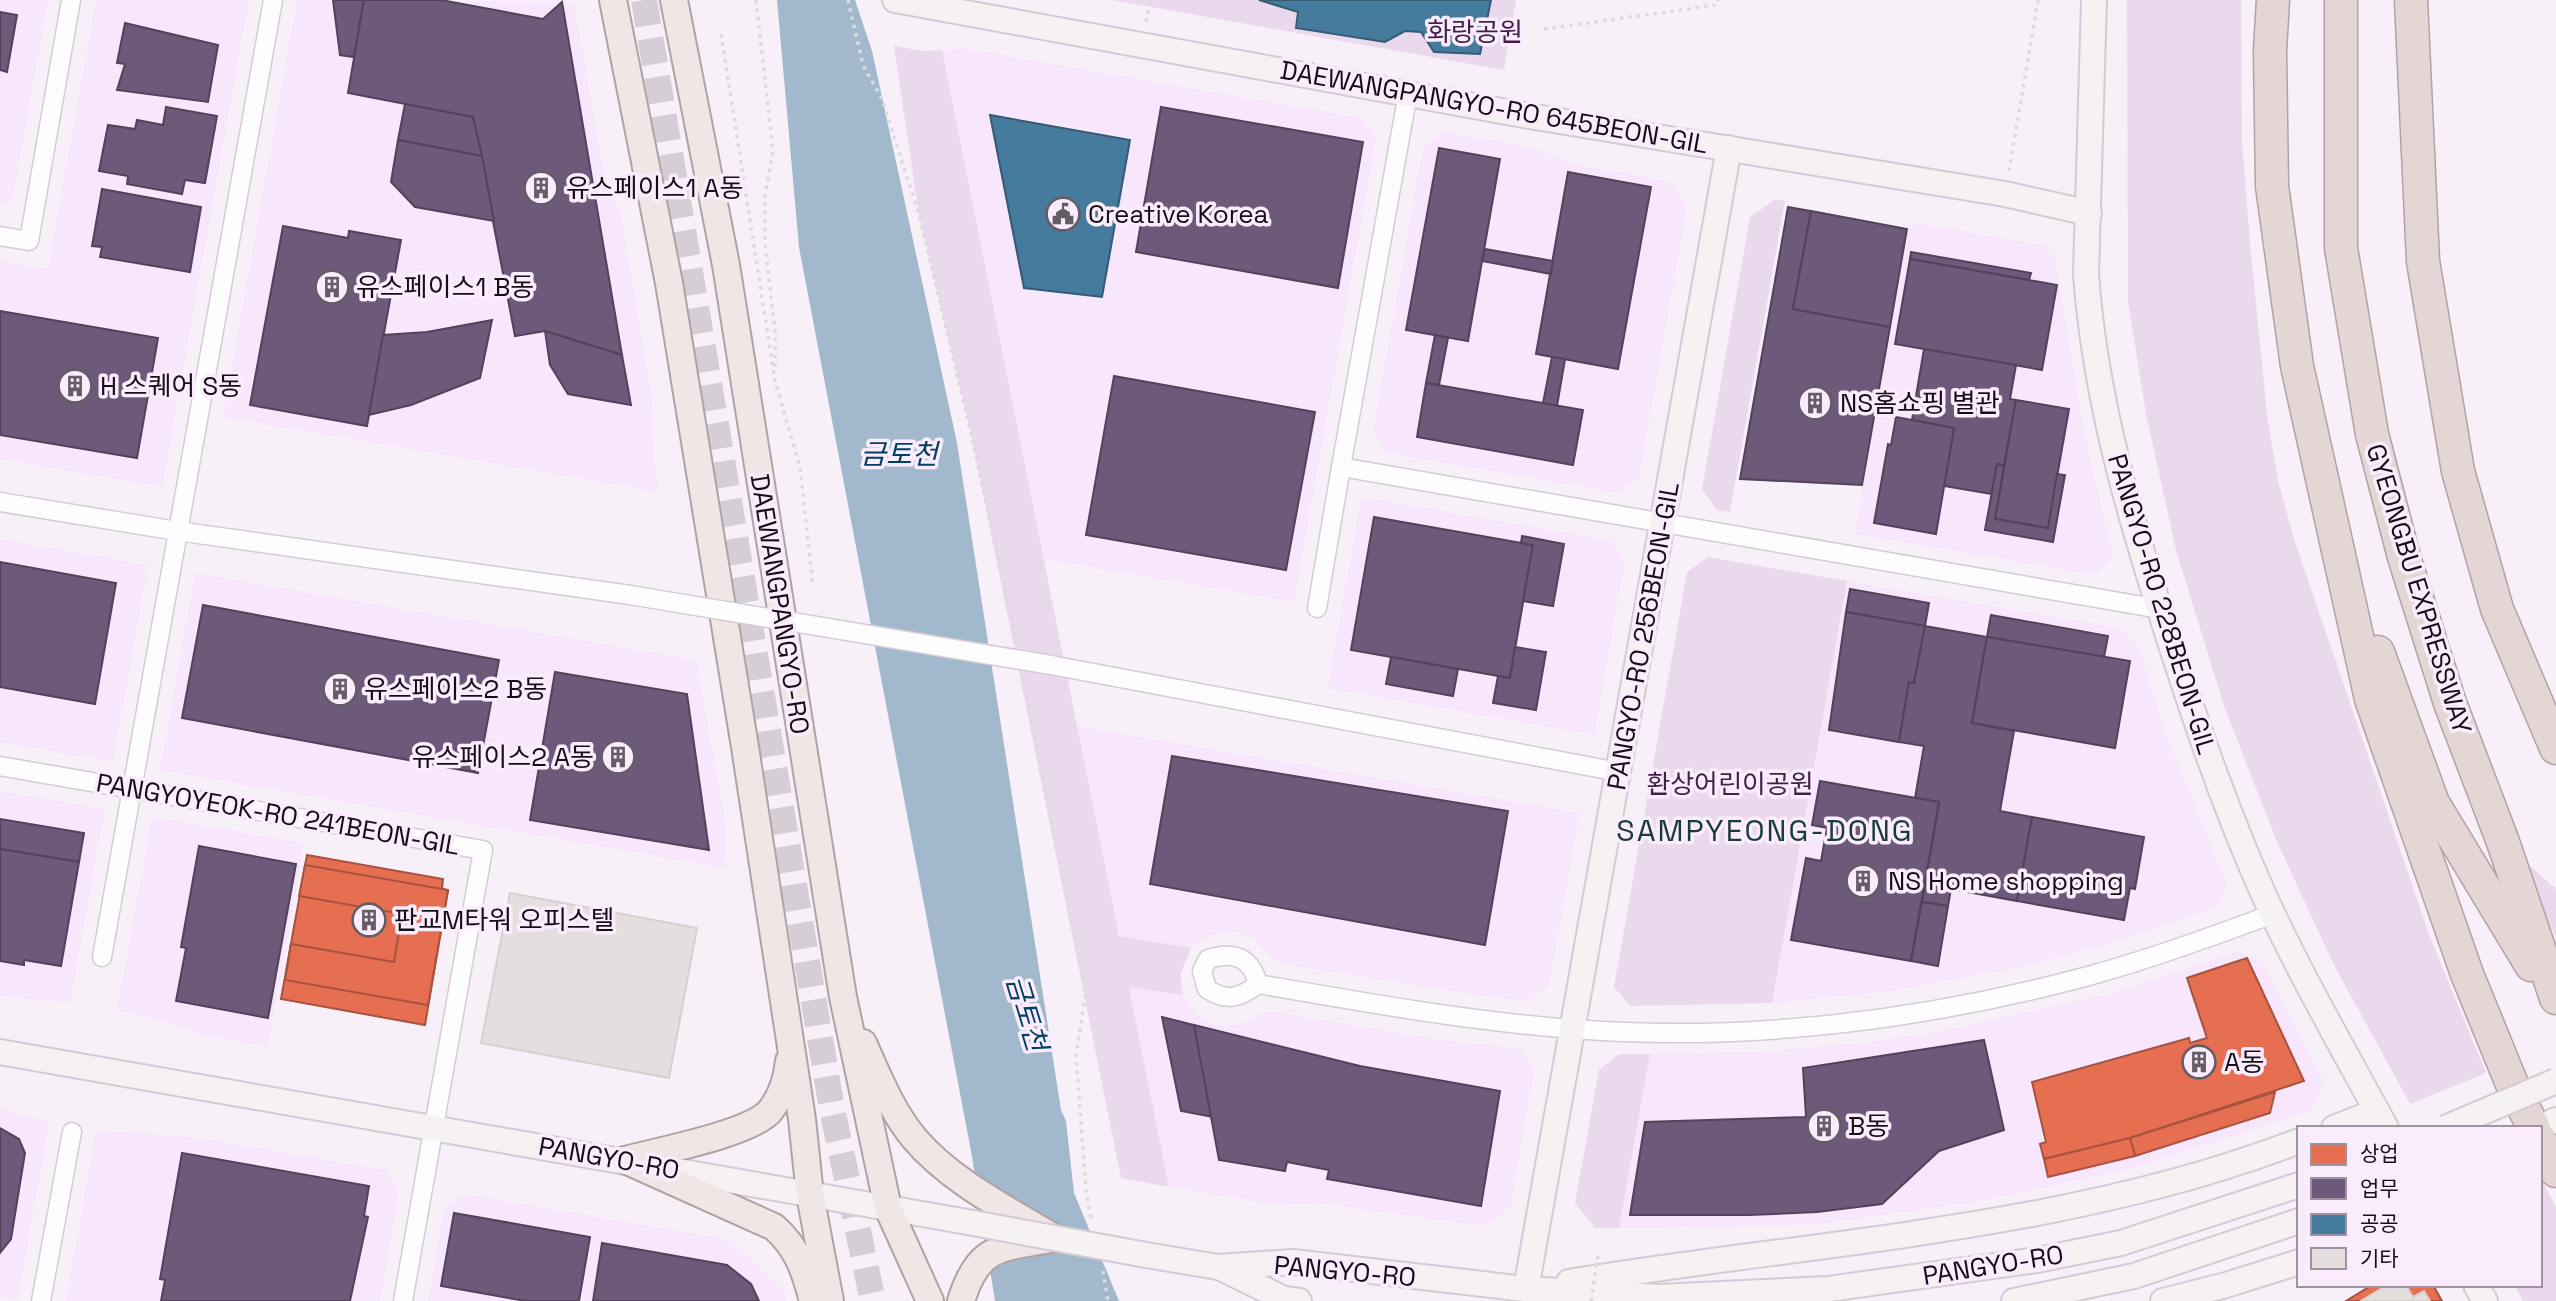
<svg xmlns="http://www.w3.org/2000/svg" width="2556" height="1301" font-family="'Space Grotesk','Noto Sans KR',sans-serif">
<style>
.built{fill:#f8e6fc}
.green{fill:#ead8ed}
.water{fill:#a2b8cd}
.shops{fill:#e76f51;stroke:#a85240;stroke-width:2}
.offices{fill:#6d597a;stroke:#53425c;stroke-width:2}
.public{fill:#457b9d;stroke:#375a75;stroke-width:2}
.building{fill:#e5dede;stroke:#d7d0cf;stroke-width:2}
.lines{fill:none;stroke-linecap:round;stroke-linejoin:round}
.primary-tunnel{stroke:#d5ced7;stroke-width:26;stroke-dasharray:26 13;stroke-linecap:butt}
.street-casing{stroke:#d3cbd5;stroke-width:21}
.secondary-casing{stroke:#d3cbd5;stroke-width:28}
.primary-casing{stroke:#b4a2a3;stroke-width:30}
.highway-casing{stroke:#b4a2a3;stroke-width:35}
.path{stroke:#dcdadc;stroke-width:3.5;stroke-dasharray:3.5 5;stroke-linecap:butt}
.street{stroke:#fefdfe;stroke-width:18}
.secondary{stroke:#f6f2f2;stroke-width:24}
.primary{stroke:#efe6e5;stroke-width:26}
.highway{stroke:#e4d6d4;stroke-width:32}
.street-bridge-casing{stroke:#d3cbd5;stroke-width:21;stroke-linecap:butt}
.secondary-bridge-casing{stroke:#d3cbd5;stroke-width:28;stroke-linecap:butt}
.path-bridge{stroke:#dcdadc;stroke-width:3.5;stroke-dasharray:3.5 5;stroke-linecap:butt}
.street-bridge{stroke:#fefdfe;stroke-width:18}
.secondary-bridge{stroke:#f6f2f2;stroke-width:24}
.labels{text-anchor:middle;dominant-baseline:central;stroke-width:7;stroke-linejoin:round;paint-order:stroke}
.park-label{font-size:26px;fill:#421f49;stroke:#faecfd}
.street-label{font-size:26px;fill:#160e17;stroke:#faecfd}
.poi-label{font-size:26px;fill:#160e17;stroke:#faecfd;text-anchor:start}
.water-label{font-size:28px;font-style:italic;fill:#004063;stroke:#faecfd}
.quarter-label{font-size:30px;letter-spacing:2px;fill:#193b3a;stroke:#faecfd}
</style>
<rect width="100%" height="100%" fill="#f7f0f9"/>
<!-- built -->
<g class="built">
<polygon points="0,0 48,0 13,197 0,206"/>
<polygon points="96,0 249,0 162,487 0,459 0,261 48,269"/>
<polygon points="297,0 574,2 603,169 620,211 652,399 654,463 659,492 223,417"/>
<polygon points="962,48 1362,118 1376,139 1294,602 1044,559 942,50"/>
<polygon points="1444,132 1536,148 1572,164 1669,181 1687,207 1639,478 1618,493 1387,453 1373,432 1423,147"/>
<polygon points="1910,222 2043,245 2055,259 2084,432 2113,557 2096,575 1855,534"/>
<polygon points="1361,497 1610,540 1625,561 1594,735 1328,688"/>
<polygon points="0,539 148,565 113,762 0,742"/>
<polygon points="195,573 696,660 726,825 725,868 160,770"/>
<polygon points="1847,581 2119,628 2138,645 2169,742 2227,885 2217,908 2110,944 2015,968 1891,991 1772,1003"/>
<polygon points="1077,726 1580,813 1549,986 1529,1001 1482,996 1283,964 1272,958 1252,938 1237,932 1209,935 1191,948 1119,936"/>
<polygon points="0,791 105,809 70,1003 0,996"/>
<polygon points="152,817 304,843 268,1047 202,1035 141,1015 117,1011"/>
<polygon points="2238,951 2261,961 2324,1081 2312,1110 2144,1165 1988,1200 1813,1225 1619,1228 1650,1054 1750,1052 1862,1043 1941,1031 2109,994"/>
<polygon points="1129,986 1183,995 1196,1015 1219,1026 1238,1025 1263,1012 1276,1012 1443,1040 1519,1048 1535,1068 1510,1208 1484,1226 1317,1203 1278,1205 1169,1187"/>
<polygon points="0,1109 49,1122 18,1300 0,1297"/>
<polygon points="96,1130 200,1138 385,1170 399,1191 380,1301 66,1301"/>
<polygon points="465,1194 731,1240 784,1291 787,1301 428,1301 444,1209"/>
</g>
<!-- green -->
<g class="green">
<polygon points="1112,0 1516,0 1504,70"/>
<polygon points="2127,0 2241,0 2242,142 2250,243 2268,423 2279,485 2296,545 2430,937 2486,1073 2410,1104 2334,965 2277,842 2224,706 2176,550 2147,419 2128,303"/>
<polygon points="894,46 923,51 942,50 1119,936 1191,948 1180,975 1183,995 1129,987 1169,1187 1121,1178 970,429 919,215"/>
<polygon points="1776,199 1785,201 1730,512 1717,510 1702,489 1750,217"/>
<polygon points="1708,557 1847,581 1772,1003 1630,1006 1614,987 1687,572"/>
<polygon points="2503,842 2556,889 2556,937"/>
<polygon points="1619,1054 1650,1054 1619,1228 1595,1228 1575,1203 1599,1070"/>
<polygon points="2540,1176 2556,1207 2556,1301 2523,1301 2514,1285 2540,1285"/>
</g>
<!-- water -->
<polygon class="water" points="777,0 855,0 872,51 957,443 1061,1110 1066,1121 1074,1193 1119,1301 995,1301 971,1151 799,247"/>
<!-- shops -->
<g class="shops">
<polygon points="307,855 443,879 442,889 448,890 425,1025 281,999"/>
<polygon points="305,865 448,890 428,1005 285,980 291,944 394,962 402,914 299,896"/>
<polygon points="2247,958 2304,1081 2130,1138 2044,1159 2040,1144 2046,1142 2032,1082 2189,1038 2190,1043 2207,1038 2187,978"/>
<polygon points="2275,1092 2270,1113 2135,1156 2130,1138"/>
<polygon points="2130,1138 2135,1156 2048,1177 2044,1159"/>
<polygon points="2372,1285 2433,1285 2442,1301 2346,1301"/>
</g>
<!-- offices -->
<g class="offices">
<polygon points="333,0 364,0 354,57 340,55"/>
<polygon points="364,0 441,0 543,19 562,2 622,355 545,331 515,336 473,117 348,93"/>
<polygon points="0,12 17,15 7,72 0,70"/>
<polygon points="125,23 218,45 208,102 117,90 125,64 117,63"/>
<polygon points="405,104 473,117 482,156 398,140"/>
<polygon points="166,107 217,116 205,183 185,180 182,194 127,184 128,176 99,171 108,125 135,129 137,120 163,125"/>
<polygon points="1161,107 1363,142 1338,288 1136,252"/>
<polygon points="398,140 482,156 494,221 415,207 391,182"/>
<polygon points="1439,148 1500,159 1468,341 1406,330"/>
<polygon points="1568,172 1651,187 1618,369 1536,354"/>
<polygon points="102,189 201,207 190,272 100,257 102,247 92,246"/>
<polygon points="1788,207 1811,211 1793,309 1890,327 1862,485 1740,479"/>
<polygon points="1811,211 1907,229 1890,327 1793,309"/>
<polygon points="283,226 348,238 349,231 401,240 367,426 250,405"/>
<polygon points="1485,249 1553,261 1551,274 1482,261"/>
<polygon points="1911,252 2031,273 2029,280 1910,259"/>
<polygon points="1910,259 2057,285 2042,370 1895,344"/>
<polygon points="0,311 158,338 137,458 0,435"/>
<polygon points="492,320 480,378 411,405 369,415 383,335 427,332"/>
<polygon points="545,331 622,355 631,405 568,394 550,365"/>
<polygon points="1435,335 1448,338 1439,385 1426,383"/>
<polygon points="1924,349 2016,365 2010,399 2016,400 2004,466 1997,464 1992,494 1944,486 1954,428 1912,420"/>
<polygon points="1552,357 1565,359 1557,406 1543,403"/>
<polygon points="1114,376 1315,412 1286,570 1086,535"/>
<polygon points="1426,383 1583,410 1573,465 1417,437"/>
<polygon points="2016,400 2069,409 2048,528 1995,519"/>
<polygon points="1896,417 1954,428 1936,534 1874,523 1888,444 1891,445"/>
<polygon points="1997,464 2004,466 1995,519 2048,528 2057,474 2065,475 2053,542 1985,530"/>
<polygon points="1374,517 1533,545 1510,678 1351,650"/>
<polygon points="1522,536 1564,544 1553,606 1523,601 1533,545 1521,543"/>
<polygon points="0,562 116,583 95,704 0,687"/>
<polygon points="1850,589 1929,603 1925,626 1846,612"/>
<polygon points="203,605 499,660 478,773 182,718"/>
<polygon points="1846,612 1925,626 1914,683 1909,682 1899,742 1829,730"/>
<polygon points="1991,615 2108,636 2104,657 1987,637"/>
<polygon points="1925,626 1987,637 1972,723 2014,731 2000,811 2032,817 2017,901 1951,889 1948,906 1922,902 1939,802 1915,798 1924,746 1899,742 1909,682 1914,683"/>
<polygon points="1987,637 2130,661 2115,748 1972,723"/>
<polygon points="1515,647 1546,652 1536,710 1493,703 1498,676 1510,678"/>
<polygon points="1391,657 1458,669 1453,696 1386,684"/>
<polygon points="555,672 687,694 709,850 530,820"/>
<polygon points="1172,756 1508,811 1485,945 1150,884"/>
<polygon points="1820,781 1939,802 1911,961 1791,940 1806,858 1821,861 1827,828 1812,825"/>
<polygon points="2032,817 2144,837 2135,889 2130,888 2124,920 2017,901"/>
<polygon points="0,819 84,833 79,862 0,849"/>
<polygon points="199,846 296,864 268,1018 176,1001 186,948 181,947"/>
<polygon points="0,849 79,862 61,966 24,960 24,965 0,961"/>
<polygon points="1922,902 1948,906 1938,966 1911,961"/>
<polygon points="1162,1017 1194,1025 1213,1117 1181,1111"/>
<polygon points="1194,1025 1360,1066 1500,1091 1481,1206 1327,1179 1329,1170 1287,1162 1285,1171 1219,1160"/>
<polygon points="1984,1040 2004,1130 1939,1151 1882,1204 1817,1212 1749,1215 1630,1215 1645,1122 1806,1117 1803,1068"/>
<polygon points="0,1128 19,1139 25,1153 11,1239 0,1253"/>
<polygon points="182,1153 369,1186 364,1216 368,1217 350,1301 161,1301 165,1280 160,1279"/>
<polygon points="454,1213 590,1237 579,1301 525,1301 441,1286"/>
<polygon points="602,1243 727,1265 751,1284 759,1301 593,1301"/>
</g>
<!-- public -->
<g class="public">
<polygon points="1259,0 1491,0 1480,54 1434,52 1421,32 1405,31 1385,42 1296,28 1298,12"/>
<polygon points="990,115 1130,140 1102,297 1024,288"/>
</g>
<!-- building -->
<g class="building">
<polygon points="510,893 697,928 669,1078 481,1043"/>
<polygon points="2387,1285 2406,1285 2413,1297 2424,1291 2430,1301 2361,1301"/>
</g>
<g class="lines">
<!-- primary-tunnel -->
<polyline class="primary-tunnel" points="644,0 832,1109 873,1301"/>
<defs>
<g id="street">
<polyline points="1408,93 1341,467 2160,609"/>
<polyline points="0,236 29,241 71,0"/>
<polyline points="0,502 177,531 630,595"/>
<polyline points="1317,608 1341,467"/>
<polyline points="1051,665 1619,772"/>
<polyline points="0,766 483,850 403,1301"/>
<polyline points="102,957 273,0"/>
<path d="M1258,984C1251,957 1234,951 1208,959L1202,971L1207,989C1227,1002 1240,998 1258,984C1362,1002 1467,1021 1573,1029C1745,1043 1926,1020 2092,975C2153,958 2213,936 2273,914"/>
<polyline points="41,1301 72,1132"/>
</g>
<g id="secondary">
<polyline points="895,0 1529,116 2005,194 2089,213"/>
<path d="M2094,0L2086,274C2094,387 2124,497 2158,604C2189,702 2221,799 2263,893C2299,973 2344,1050 2386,1128"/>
<polyline points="0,1052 962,1221"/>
<polyline points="2334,1128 2377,1111"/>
<polyline points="2536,1128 2556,1120"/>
<polyline points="1146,1255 1218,1267 1293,1262 1526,1289 1658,1297 1828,1289 2037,1260 2121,1243 2299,1185"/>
<polyline points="1219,1267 1284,1299 1299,1301"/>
<path d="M1569,1282C1811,1242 2069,1230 2299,1141"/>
<polyline points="2476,1285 2485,1301"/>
<polyline points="1526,1289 1729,148"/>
<polyline points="2014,1301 2134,1276 2299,1221"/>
<polyline points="2163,1301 2226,1285 2299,1262"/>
</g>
<g id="primary">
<polyline points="613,0 669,283 745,747 802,1119 810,1195 830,1301"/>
<polyline points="674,0 726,265 843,997 888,1208 930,1301"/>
<path d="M863,1043C878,1076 891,1110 914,1138C950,1181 1007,1209 1054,1238"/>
<path d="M625,1160L774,1227C798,1248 805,1271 813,1301"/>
<path d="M625,1160C658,1151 750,1134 770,1111C782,1096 787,1080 789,1061"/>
<path d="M961,1301C979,1243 1001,1249 1054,1238"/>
</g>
<g id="highway">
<polyline points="2273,0 2270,51 2272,186 2297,366 2371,699 2467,974 2514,1089 2534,1128"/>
<polyline points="2341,0 2341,248 2372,434 2404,557 2450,703 2503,842 2556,998"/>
<polyline points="2411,0 2423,261 2458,471 2497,609 2556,748"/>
<polyline points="2378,652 2433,803 2531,965"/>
<polyline points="2540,1140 2556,1171"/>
</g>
</defs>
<!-- street casing -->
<use href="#street" class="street-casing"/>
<!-- secondary casing -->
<use href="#secondary" class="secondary-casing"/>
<!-- primary casing -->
<use href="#primary" class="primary-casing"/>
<!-- highway casing -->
<use href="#highway" class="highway-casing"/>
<!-- path -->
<g class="path">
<polyline points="756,0 773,151 765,196 765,244 775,330 775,370"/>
<polyline points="848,0 863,65 882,99 919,215 970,429 1016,640"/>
<polyline points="1146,22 1150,0"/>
<polyline points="1544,29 1717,5 1718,0"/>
<polyline points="721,34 775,381 800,467 813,585"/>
<polyline points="2009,171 2038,1 2033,0"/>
<polyline points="1023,678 1086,992 1076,1055 1086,1191 1092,1222"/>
<polyline points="1103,1271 1108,1301"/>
</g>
<!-- street -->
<use href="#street" class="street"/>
<!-- secondary -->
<use href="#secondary" class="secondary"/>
<!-- primary -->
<use href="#primary" class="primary"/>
<!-- highway -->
<use href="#highway" class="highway"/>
<defs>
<polyline id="street-bridge" points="630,595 1051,665"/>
<g id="secondary-bridge">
<polyline points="2445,1128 2556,1081"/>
<polyline points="962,1221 1146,1255"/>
</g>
</defs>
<!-- street-bridge casing -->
<use href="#street-bridge" class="street-bridge-casing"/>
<!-- secondary-bridge casing -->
<use href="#secondary-bridge" class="secondary-bridge-casing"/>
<!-- path-bridge -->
<polyline class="path-bridge" points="1591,1301 1598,1255"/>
<!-- street-bridge -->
<use href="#street-bridge" class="street-bridge"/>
<!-- secondary-bridge -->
<use href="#secondary-bridge" class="secondary-bridge"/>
</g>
<!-- icons -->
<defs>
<symbol id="building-ring" viewBox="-11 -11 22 22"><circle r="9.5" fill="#faecfd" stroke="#655d66" stroke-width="1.5"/><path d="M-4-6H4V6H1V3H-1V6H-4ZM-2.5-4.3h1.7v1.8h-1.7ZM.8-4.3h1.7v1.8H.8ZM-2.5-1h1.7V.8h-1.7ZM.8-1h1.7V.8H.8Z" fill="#655d66"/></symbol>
<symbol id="civic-ring" viewBox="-11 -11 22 22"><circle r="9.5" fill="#faecfd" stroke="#655d66" stroke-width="1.5"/><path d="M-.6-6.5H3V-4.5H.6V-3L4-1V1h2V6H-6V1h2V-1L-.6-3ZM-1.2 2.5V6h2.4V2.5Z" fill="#655d66"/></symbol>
</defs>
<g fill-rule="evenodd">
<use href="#building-ring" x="522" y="169" width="38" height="38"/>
<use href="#civic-ring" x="1044" y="195" width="38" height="38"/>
<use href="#building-ring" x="313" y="268" width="38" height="38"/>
<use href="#building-ring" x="56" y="367" width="38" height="38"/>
<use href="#building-ring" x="1796" y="384" width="38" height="38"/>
<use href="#building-ring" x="321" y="670" width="38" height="38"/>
<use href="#building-ring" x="599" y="738" width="38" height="38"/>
<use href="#building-ring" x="1844" y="862" width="38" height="38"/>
<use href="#building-ring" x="350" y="901" width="38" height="38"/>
<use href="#building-ring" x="2180" y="1043" width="38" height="38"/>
<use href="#building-ring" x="1805" y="1107" width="38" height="38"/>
</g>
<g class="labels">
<!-- park labels -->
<g class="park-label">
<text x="1475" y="32">화랑공원</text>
<text x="1730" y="784">환상어린이공원</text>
</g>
<!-- street labels -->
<g class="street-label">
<text transform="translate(1494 107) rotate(10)">DAEWANGPANGYO-RO 645BEON-GIL</text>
<text transform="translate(2419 589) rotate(73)">GYEONGBU EXPRESSWAY</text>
<text transform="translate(780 604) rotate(81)">DAEWANGPANGYO-RO</text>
<text transform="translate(2162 604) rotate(73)">PANGYO-RO 228BEON-GIL</text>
<text transform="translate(1643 636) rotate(-80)">PANGYO-RO 256BEON-GIL</text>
<text transform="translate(278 814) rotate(10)">PANGYOYEOK-RO 241BEON-GIL</text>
<text transform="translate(609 1158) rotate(10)">PANGYO-RO</text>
<text transform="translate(1993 1265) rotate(-9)">PANGYO-RO</text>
<text transform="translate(1345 1271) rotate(5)">PANGYO-RO</text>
</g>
<!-- poi labels -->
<g class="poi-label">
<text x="566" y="188">유스페이스1 A동</text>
<text x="1088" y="214">Creative Korea</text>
<text x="356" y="287">유스페이스1 B동</text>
<text x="100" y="386">H 스퀘어 S동</text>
<text x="1840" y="403">NS홈쇼핑 별관</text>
<text x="364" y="689">유스페이스2 B동</text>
<text x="594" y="757" text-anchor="end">유스페이스2 A동</text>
<text x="1888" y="881">NS Home shopping</text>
<text x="394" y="920">판교M타워 오피스텔</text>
<text x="2224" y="1062">A동</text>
<text x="1848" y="1126">B동</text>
</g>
<!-- water labels -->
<g class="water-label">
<text x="899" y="454">금토천</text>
<text transform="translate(1027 1013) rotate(73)">금토천</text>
</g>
<!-- quarter labels -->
<g class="quarter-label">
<text x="1765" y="830">SAMPYEONG-DONG</text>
</g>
</g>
<!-- legend -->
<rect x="2297" y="1126" width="245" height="161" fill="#faecfd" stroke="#9f93a1" stroke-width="2"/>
<rect x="2311" y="1144" width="35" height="21" fill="#e76f51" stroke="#9f93a1" stroke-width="2"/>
<text x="2360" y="1161" font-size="21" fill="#160e17">상업</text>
<rect x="2311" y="1178" width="35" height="21" fill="#6d597a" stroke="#9f93a1" stroke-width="2"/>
<text x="2360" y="1196" font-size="21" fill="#160e17">업무</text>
<rect x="2311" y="1214" width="35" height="21" fill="#457b9d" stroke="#9f93a1" stroke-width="2"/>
<text x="2360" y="1231" font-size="21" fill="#160e17">공공</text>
<rect x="2311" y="1248" width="35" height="21" fill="#e5dede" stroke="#9f93a1" stroke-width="2"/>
<text x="2360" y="1266" font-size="21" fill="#160e17">기타</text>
</svg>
